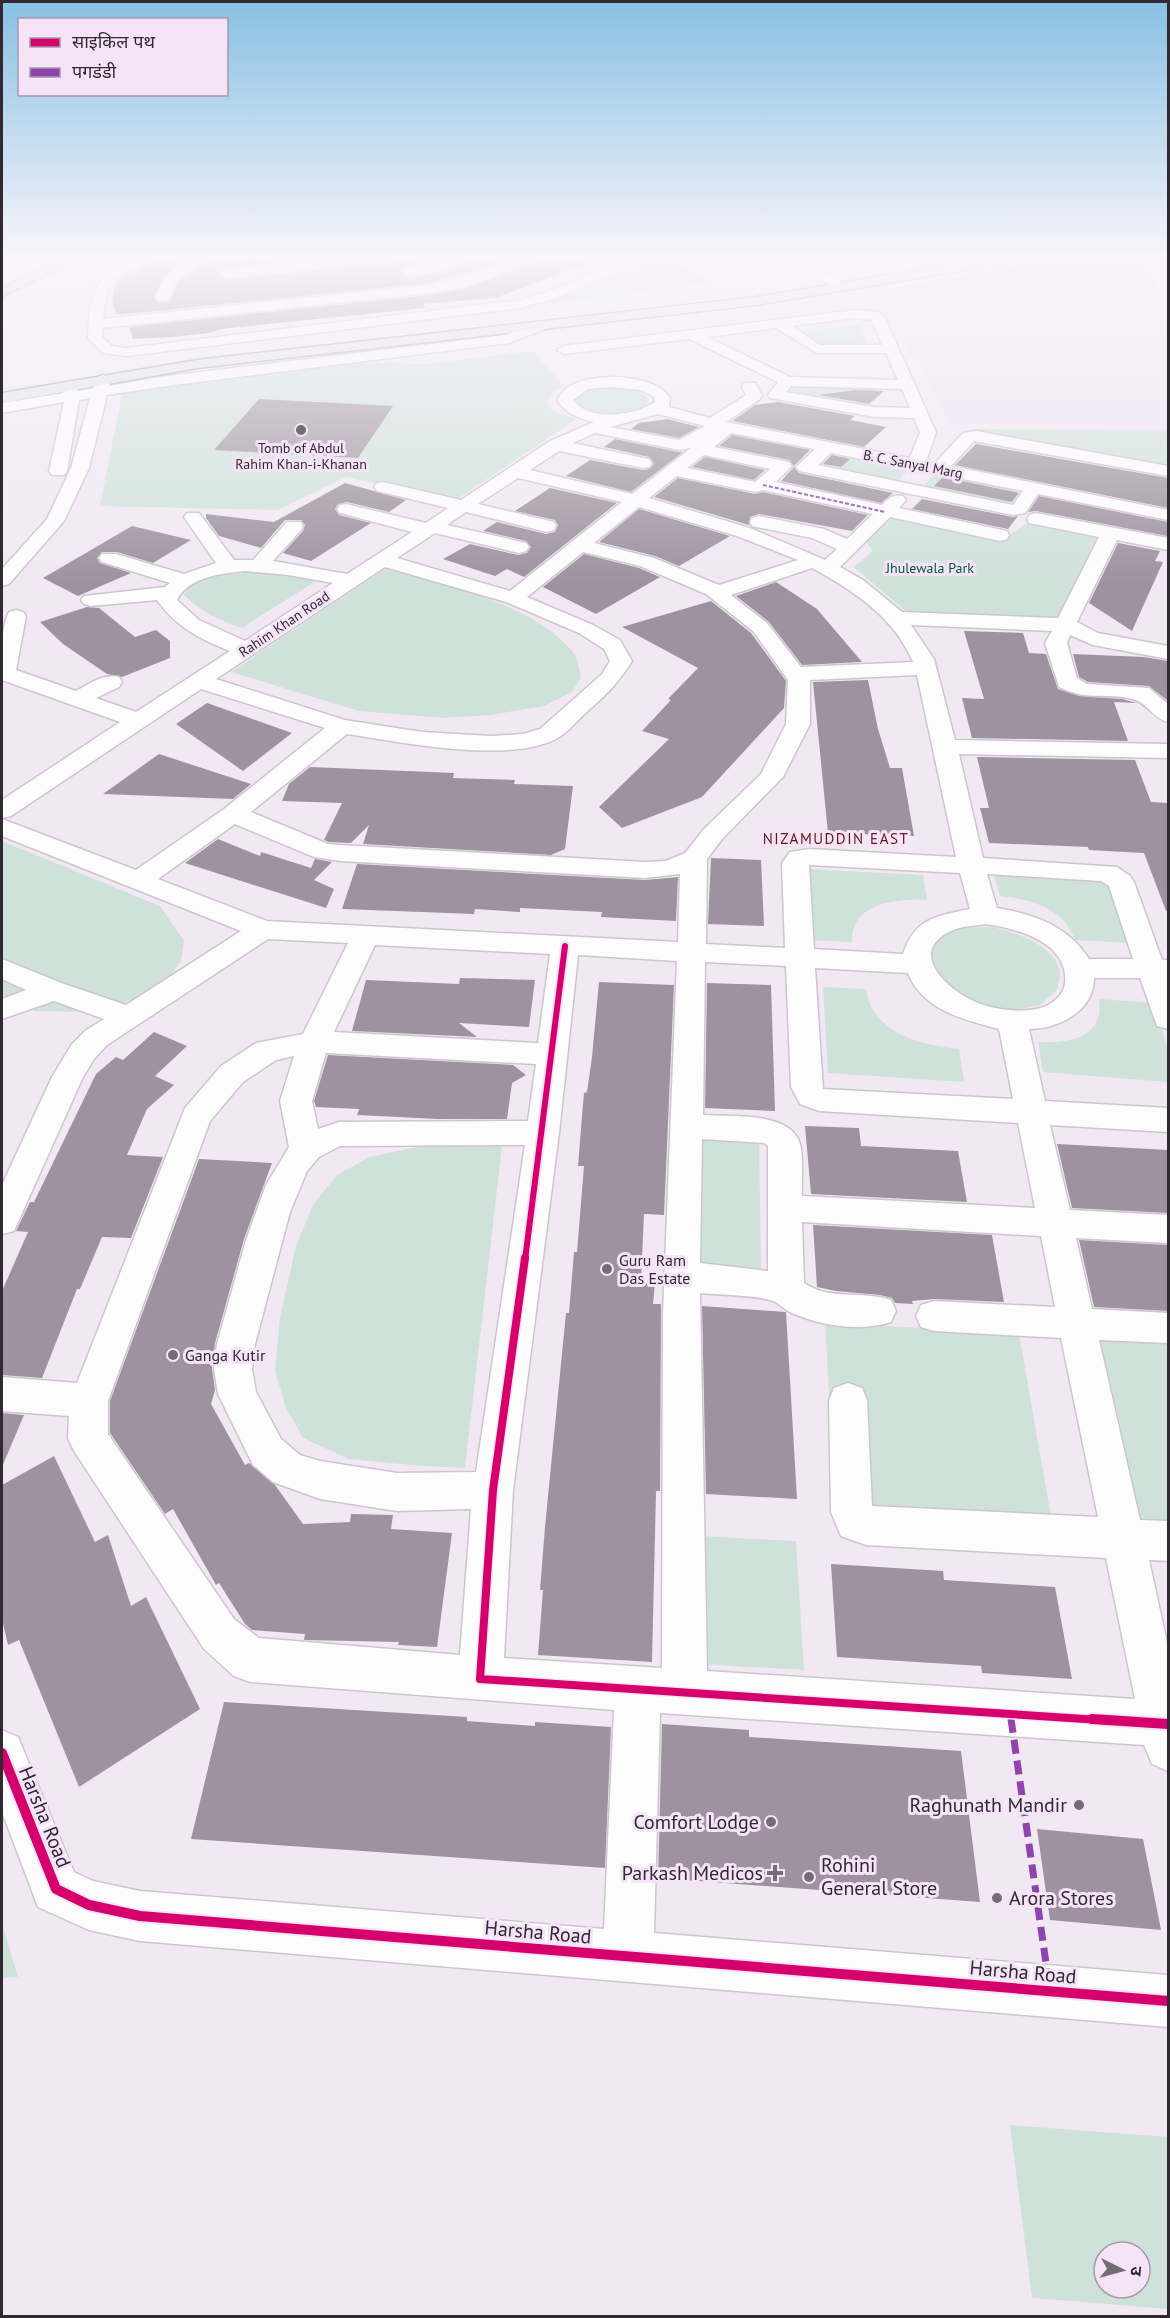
<svg xmlns="http://www.w3.org/2000/svg" width="1170" height="2318" font-family="'PT Sans','Noto Sans Devanagari',sans-serif">
<style>
.built{fill:#f1e0f4}
.green{fill:#cfe2da;fill-rule:evenodd}
.lines{fill:none;stroke-linecap:round;stroke-linejoin:round}
.canal{fill:#97d1db;fill-rule:evenodd}
.building{fill:#9e92a0}
.minor-casing{stroke:#cdc5ce;stroke-width:3}
.major-casing{stroke:#9fa3a4;stroke-width:3}
.highway-casing{stroke:#9fa3a4;stroke-width:3}
.minor{fill:#fdfcfd;fill-rule:evenodd}
.major{fill:#e1e4e3;fill-rule:evenodd}
.highway{fill:#cdd4d1;fill-rule:evenodd}
.quiet-far2{stroke:#8e44ad;stroke-width:2;stroke-dasharray:4 2;stroke-linecap:butt}
.quiet-far1{stroke:#8e44ad;stroke-width:5;stroke-dasharray:11 5;stroke-linecap:butt}
.quiet{stroke:#8e44ad;stroke-width:7;stroke-dasharray:14 7;stroke-linecap:butt}
.cycleway-far2-casing{stroke:#f5e4f8;stroke-width:10}
.cycleway-far1-casing{stroke:#f5e4f8;stroke-width:11}
.cycleway-casing{stroke:#f5e4f8;stroke-width:14}
.cycleway-far2{stroke:#d6006c;stroke-width:6}
.cycleway-far1{stroke:#d6006c;stroke-width:8}
.cycleway{stroke:#d6006c;stroke-width:10}
.poi-dot{fill:#746c75;stroke:#f5e4f8;stroke-width:2}
.labels{text-anchor:middle;dominant-baseline:central;stroke-width:6;stroke-linejoin:round;paint-order:stroke}
.far-poi-label{font-size:14px;fill:#302931;stroke:#f5e4f8}
.far-street-label{font-size:14px;fill:#302931;stroke:#f5e4f8}
.far-park-label{font-size:14px;fill:#015938;stroke:#f5e4f8}
.far-neighbourhood-label{font-size:15px;letter-spacing:1.5px;fill:#5e1b12;stroke:#f5e4f8}
.poi-label{font-size:16px;fill:#302931;stroke:#f5e4f8;text-anchor:start}
.near-poi-label{font-size:20px;fill:#302931;stroke:#f5e4f8;text-anchor:end}
.near-street-label{font-size:20px;fill:#302931;stroke:#f5e4f8}
</style>
<rect width="100%" height="100%" fill="#f2e8f4"/>
<!-- built -->
<polygon class="built" points="885,290 1168,294 1168,426 950,424 892,315"/>
<!-- green -->
<g class="green">
<polygon points="666,257 712,282 541,305"/>
<polygon points="1072,257 1131,257 1165,294 885,289"/>
<polygon points="860,325 868,343 819,346 796,331"/>
<path d="M533,351L563,386L553,392L547,403C553,414 565,416 577,419L454,501L346,477L278,510L100,506L123,389L352,362L428,364Z"/>
<polygon points="788,384 877,389 876,401 786,396"/>
<path d="M621,387L639,391L649,398L646,405C624,416 601,415 578,406L575,399C588,387 604,388 621,387Z"/>
<polygon points="970,429 1168,430 1168,467"/>
<polygon points="828,454 908,469 897,482 815,466"/>
<polygon points="934,474 1019,490 1009,503 923,487"/>
<polygon points="902,516 1006,538 1030,521 1100,534 1058,627 1007,616 909,614 854,567 873,551 862,537 885,517"/>
<path d="M385,569C445,586 531,602 573,652C578,658 579,670 581,678L572,692L544,706L491,715L441,718L359,711L231,672Z"/>
<path d="M268,570L319,579L242,628C219,620 202,613 184,595C198,565 240,571 268,570Z"/>
<polygon points="2,841 160,906 184,941 181,961 163,987 123,1003 86,1012 35,1011 2,994"/>
<path d="M807,869L923,875L927,900C897,899 851,902 852,942L811,940Z"/>
<path d="M994,874L1107,878L1129,943L1075,940C1064,908 1031,899 1000,896Z"/>
<path d="M993,927C1015,933 1054,944 1060,971C1061,976 1058,985 1057,990L1040,1005L1011,1011L978,1006L932,974L929,954L940,937L963,928Z"/>
<path d="M823,987L866,989C872,1034 922,1045 959,1049L964,1082L828,1073Z"/>
<path d="M1099,999L1155,1003L1168,1052V1082L1043,1072L1038,1042C1070,1043 1104,1039 1099,999Z"/>
<polygon points="698,1134 759,1137 761,1268 695,1264"/>
<polygon points="427,1145 502,1146 465,1468 409,1465 349,1459 303,1438 286,1408 275,1371 280,1317 296,1246 313,1205 336,1176 369,1157"/>
<polygon points="825,1322 1019,1334 1054,1533 836,1518"/>
<polygon points="1098,1332 1168,1337 1168,1533 1142,1531"/>
<polygon points="700,1536 796,1541 804,1670 699,1664"/>
<polygon points="2,1923 18,1977 2,1978"/>
<path d="M1010,2125L1168,2137V2309L1032,2298ZM1104,2252H1140V2288H1104Z"/>
</g>
<g class="lines">
<!-- canal -->
<polygon class="canal" points="6,257 26,257 2,270 2,259"/>
</g>
<!-- building -->
<g class="building">
<polygon points="159,257 191,257 175,266 165,276 154,297 158,303 169,303 179,281 217,257 326,257 226,268 218,275 226,280 390,263 398,257 441,257 401,269 401,275 415,278 447,270 472,257 521,257 430,283 116,315 112,300 116,282"/>
<polygon points="547,257 591,257 592,262 495,298 423,304 425,308 221,329 210,333 173,337 133,339 129,327 430,295 465,289"/>
<polygon points="855,390 884,391 869,404 819,395"/>
<polygon points="259,399 393,406 358,458 214,450"/>
<polygon points="778,402 855,416 850,420 886,427 864,447 732,421 755,405"/>
<polygon points="667,419 699,427 679,438 631,429 639,423"/>
<polygon points="732,435 810,450 794,466 789,460 719,446"/>
<polygon points="615,439 679,452 683,452 631,492 566,476 590,460 643,470 649,469 654,464 649,457 604,447"/>
<polygon points="976,444 1168,478 1168,508 955,465"/>
<polygon points="832,455 850,459 841,467 823,464"/>
<polygon points="705,457 765,470 754,480 692,467"/>
<polygon points="794,467 799,473 893,493 881,503 781,481"/>
<polygon points="943,477 1019,493 1012,502 934,486"/>
<polygon points="678,478 755,494 763,492 868,515 852,531 759,514 750,517 749,525 654,497"/>
<polygon points="345,483 406,500 389,512 347,502 338,504 335,509 339,515 371,523 311,561 283,553 303,531 305,525 301,520 285,520 261,548 219,536 206,518 206,514 274,522"/>
<polygon points="550,488 617,503 524,577 507,569 495,576 443,559 470,544 518,555 527,553 531,547 526,541 483,531 497,522 546,534 555,532 558,525 555,520 515,511"/>
<polygon points="1039,496 1168,522 1168,534 1167,536 1036,511 1028,512"/>
<polygon points="922,499 1013,517 1018,516 1008,529 912,509"/>
<polygon points="639,509 730,536 679,566 655,556 599,542"/>
<polygon points="132,526 191,540 153,563 117,552 102,552 97,558 100,563 131,573 78,596 43,578"/>
<polygon points="1118,543 1160,551 1155,561 1163,562 1132,631 1089,603"/>
<polygon points="584,554 639,568 660,577 596,614 543,587"/>
<polygon points="776,582 817,609 862,662 802,665 769,622 736,596"/>
<polygon points="711,601 751,633 786,681 784,708 702,797 622,828 599,807 669,739 642,731 671,700 668,699 698,668 622,627"/>
<polygon points="87,607 99,608 135,637 156,630 170,641 170,658 122,677 107,674 63,644 40,622"/>
<polygon points="964,631 1023,633 1029,653 1046,654 1058,689 1079,696 1122,699 1137,703 1114,702 1128,741 972,738 962,698 984,699"/>
<polygon points="1073,654 1144,657 1168,661 1168,701 1149,686 1088,682 1079,677"/>
<polygon points="868,680 878,729 890,768 902,768 914,836 828,833 813,682"/>
<polygon points="207,703 292,733 243,771 176,724"/>
<polygon points="159,754 251,784 233,799 103,794"/>
<polygon points="977,757 1135,760 1151,802 1168,803 1168,910 1166,911 1144,853 1089,850 1088,847 989,843 980,808 989,808"/>
<polygon points="310,767 454,773 453,778 515,780 514,784 573,786 565,849 551,855 363,844 369,825 351,843 329,842 324,840 342,803 282,801 289,784"/>
<polygon points="218,839 260,856 261,852 311,868 315,859 332,862 314,880 334,889 326,908 185,863"/>
<polygon points="711,858 761,860 764,926 708,924"/>
<polygon points="357,864 645,880 678,877 676,921 601,917 602,912 520,908 520,912 475,909 474,914 342,909"/>
<polygon points="460,978 535,980 529,1027 459,1023 477,1037 352,1031 366,980 459,984"/>
<polygon points="599,982 674,985 664,1215 644,1214 641,1282 655,1283 653,1304 661,1304 660,1491 656,1491 652,1662 538,1655 543,1590 540,1590 545,1527 566,1313 569,1313 574,1252 577,1252 584,1166 578,1166 582,1116 584,1093 587,1092 592,1057"/>
<polygon points="707,983 771,985 775,1111 705,1108"/>
<polygon points="154,1032 187,1046 155,1076 174,1085 147,1109 127,1155 163,1157 131,1238 102,1237 80,1289 77,1289 42,1378 2,1375 2,1291 28,1232 16,1231 30,1202 34,1202 96,1074 116,1057 123,1060"/>
<polygon points="328,1055 513,1065 526,1075 512,1083 507,1119 439,1119 357,1115 359,1109 316,1107 314,1101"/>
<polygon points="805,1126 859,1128 861,1146 958,1151 967,1202 811,1194"/>
<polygon points="1057,1144 1168,1150 1168,1213 1072,1208"/>
<polygon points="199,1159 272,1163 244,1239 215,1343 212,1369 215,1390 211,1404 245,1465 249,1463 275,1485 303,1524 350,1522 351,1514 393,1515 391,1529 452,1533 437,1647 398,1645 399,1642 304,1640 305,1634 252,1630 245,1624 219,1583 216,1585 173,1509 165,1514 110,1433 110,1401"/>
<polygon points="813,1225 992,1235 1004,1302 934,1299 912,1301 913,1304 895,1303 892,1298 880,1295 836,1291 817,1287"/>
<polygon points="1079,1240 1168,1245 1168,1311 1094,1307"/>
<polygon points="702,1306 786,1312 797,1499 706,1494"/>
<polygon points="2,1413 24,1415 2,1467"/>
<polygon points="54,1456 95,1542 108,1535 131,1606 146,1597 200,1709 79,1787 19,1640 8,1645 2,1619 2,1485"/>
<polygon points="831,1564 943,1571 944,1580 1055,1587 1072,1679 982,1673 981,1666 837,1657"/>
<polygon points="224,1702 467,1717 467,1721 535,1726 535,1722 611,1727 605,1868 191,1839"/>
<polygon points="662,1724 749,1730 749,1737 961,1751 980,1902 658,1878"/>
<polygon points="1037,1829 1143,1839 1161,1930 1050,1920"/>
</g>
<g class="lines">
<defs>
<g id="minor">
<path d="M136,257H154L114,280L106,295L103,319L430,285C469,278 506,257 545,257L464,287L430,293L102,328V337L112,346L127,348L520,300L547,292L634,257H652L557,298L521,308L127,356L103,353L88,338C90,295 93,275 136,257Z"/>
<path d="M197,257H215L177,279L168,301H158L156,298C162,275 177,266 197,257Z"/>
<polygon points="351,257 396,257 390,261 226,278 220,274 226,270"/>
<path d="M451,257H470C460,265 411,282 402,273L403,270Z"/>
<polygon points="780,257 796,257 849,286 842,290 837,289"/>
<path d="M855,310L877,312L884,316L936,432L926,462L935,463L963,433L976,431L1168,466V476L974,441L951,466L1168,510V520L1038,494L1025,513L1013,515L799,471L796,467L815,449L731,433L714,447L789,462L792,466L776,482L882,505C889,498 893,494 903,496L906,500L899,508L1007,531L1009,535L1007,539L1000,541L890,517L840,567L863,580L902,612L1058,618L1099,537L1029,523L1027,519L1029,515L1036,513L1168,538V550L1117,540L1077,622L1098,633L1168,646V659L1093,645L1070,635L1067,643L1077,678L1087,684L1149,688L1168,704V722C1154,719 1147,703 1133,699C1104,692 1090,702 1059,687L1045,643L1052,631L911,625L934,659L955,740L1168,744V758L959,754L983,858L1117,867L1130,876L1134,882L1162,960H1168V1029L1157,1026L1140,978H1094C1094,1011 1059,1029 1029,1029L1045,1101L1168,1108V1132L1050,1125L1070,1210L1168,1215V1243L1076,1238L1092,1309L1168,1313V1343L1099,1340L1140,1520L1168,1521V1561L1149,1560L1168,1647V1771L1152,1764L1144,1745L660,1713L654,1933L1168,1975V2027L140,1941L89,1930L38,1907L2,1812V1730L18,1737L74,1872L93,1881L140,1891L604,1929L614,1710L250,1682L234,1676L204,1649L74,1451L68,1438L69,1416L2,1411V1377L77,1383L185,1108L221,1066L256,1043L303,1034L348,943L268,939L107,1045L94,1059L83,1077L14,1231L2,1234V1185L52,1077L72,1044L85,1031L104,1019L54,1001L2,1019V999L26,990L2,979V959L64,984L126,1005L241,931L2,836V819L136,870L224,809L325,728L201,689L11,816L2,818V800L120,722L2,680C2,659 0,629 9,612L16,610L23,612L26,616L16,670L76,691C89,684 103,673 119,677L122,682L119,687L96,698L136,712L230,651C200,639 176,627 157,600L91,606L84,604L81,600L84,596L165,587L170,583L102,562L99,558L102,554H116L184,574L216,563L184,517L187,513H199L234,560H253L287,522H301L303,526L301,530L273,561L347,574L412,532L340,513L337,509L340,505L346,504L426,523L448,508L377,491L374,487L377,483L383,482L461,500L550,441L594,422C577,418 567,414 557,400C561,395 564,389 570,386C593,372 655,373 670,398L669,407L710,418L746,395L742,386L745,383H755L762,396L760,399L726,422L910,458L920,432L914,418L874,417L770,398L768,395L778,382L689,339L564,354L557,350L564,346ZM855,318L872,320L882,345H820L792,326ZM776,328L817,353H886L898,380L790,377L707,337ZM791,386L902,389L910,408L874,407L786,392ZM611,387L641,390L654,397L655,402C634,416 590,422 573,400L588,389ZM658,414L705,426L679,440L610,427ZM595,433L679,450L691,448L632,494L530,470L559,451L643,468L649,467L652,463L649,459L643,458L573,443ZM831,453L1023,491L1013,505L818,465ZM704,455L770,469L755,482L687,468ZM677,476L755,492L763,490L873,514L847,539L824,529L759,516L752,518L750,522L752,526L812,538L837,549L825,560L750,528L649,498ZM518,478L622,502L510,591L397,558L435,533L519,553L526,551L529,547L526,543L447,525L466,512L547,532L554,530L556,526L554,522L478,504ZM639,507L737,536L798,560L719,585L654,558L594,543ZM583,552L640,566L706,594L753,631L788,680L786,724L761,774L704,829L685,853L666,861L645,862L340,845L328,844L251,812L347,734C400,742 507,764 556,739C568,733 579,718 590,709C607,694 620,681 632,661L620,640L593,625L527,597ZM385,567L506,602L579,633L604,649L610,661L602,674L540,729L523,734L491,736L422,732L345,720L216,679ZM812,568C854,591 894,617 913,662L801,667L767,623L731,595ZM245,571L288,575L333,583L245,641L199,620L177,600C188,577 223,573 245,571ZM917,675L956,857L809,849L790,852L782,863L785,948L706,944L707,859L722,839L783,777L810,724V680ZM235,824L314,857L340,861L645,878L680,874L678,942L267,921L158,879ZM809,865L960,873L970,909C936,916 915,918 903,954L814,949ZM987,874L1101,881L1109,886L1133,959H1089C1068,926 1034,914 997,908ZM985,924C1016,928 1069,942 1065,983C1064,995 1053,1004 1041,1008C1023,1013 995,1010 978,1003C948,991 904,951 953,930C963,926 975,926 985,924ZM375,945L550,954L538,1043L334,1032ZM578,955L677,961L663,1313L662,1668L504,1658L513,1490L559,1133ZM705,962L786,966L791,1087L800,1104L819,1111L1018,1123L1035,1208L802,1196C801,1180 804,1159 800,1144C791,1111 730,1117 703,1115ZM815,968L908,973C922,1010 965,1020 999,1029L1013,1099L823,1089ZM326,1053L536,1064L528,1121L339,1122L318,1129L312,1101ZM294,1056L280,1101L289,1147L266,1185L246,1240L217,1344L214,1369L218,1394L253,1465L273,1482L320,1499L397,1511L471,1509L460,1655L259,1638L234,1619L108,1434V1401L210,1121L243,1082L276,1060ZM702,1139L764,1143L768,1146V1271L700,1263ZM525,1145L476,1472L397,1473L320,1461L300,1455L281,1439L256,1392L252,1369L255,1344L290,1212L307,1171L319,1157L340,1146ZM802,1222L1041,1236L1055,1307L934,1301L921,1305L916,1316L921,1327L934,1331L1061,1338L1098,1517L872,1506L867,1400L862,1388L848,1383L834,1388L829,1400L831,1512L841,1536L866,1545L1106,1558L1135,1699L707,1671L700,1293C719,1295 757,1295 773,1301C779,1303 785,1310 792,1313C821,1326 861,1332 891,1322L896,1311L891,1300C862,1290 830,1301 804,1283Z"/>
<polygon points="540,322 547,326 545,329 509,343 159,387 107,395 89,468 64,521 9,584 2,586 2,569 47,519 71,468 90,398 79,400 67,471 64,475 52,475 49,471 64,402 2,413 2,403 63,393 61,386 69,381 74,383 78,391 93,388 98,377 103,375 111,380 109,386 159,377 506,335"/>
</g>
<polygon id="major" points="995,257 1025,257 1019,261 756,305 197,368 2,403 2,393 197,360 756,297"/>
<polygon id="highway" points="66,257 82,257 2,297 2,288"/>
</defs>
<!-- minor casing -->
<use href="#minor" class="minor-casing"/>
<!-- major casing -->
<use href="#major" class="major-casing"/>
<!-- highway casing -->
<use href="#highway" class="highway-casing"/>
<!-- minor -->
<use href="#minor" class="minor"/>
<!-- major -->
<use href="#major" class="major"/>
<!-- highway -->
<use href="#highway" class="highway"/>
<!-- quiet-far2 -->
<polyline class="quiet-far2" points="763,485 885,512"/>
<!-- quiet-far1 -->
<polyline class="quiet-far1" points="1010,1713 1011,1721"/>
<!-- quiet -->
<polyline class="quiet" points="1011,1719 1050,1991"/>
<defs>
<polyline id="cycleway-far2" points="525,1260 565,946"/>
<polyline id="cycleway-far1" points="525,1258 493,1490 480,1679 1115,1721"/>
<g id="cycleway">
<polyline points="1092,1719 1168,1724"/>
<polyline points="2,1753 56,1889 89,1905 140,1916 1168,2001"/>
</g>
</defs>
<!-- cycleway-far2 casing -->
<use href="#cycleway-far2" class="cycleway-far2-casing"/>
<!-- cycleway-far1 casing -->
<use href="#cycleway-far1" class="cycleway-far1-casing"/>
<!-- cycleway casing -->
<use href="#cycleway" class="cycleway-casing"/>
<!-- cycleway-far2 -->
<use href="#cycleway-far2" class="cycleway-far2"/>
<!-- cycleway-far1 -->
<use href="#cycleway-far1" class="cycleway-far1"/>
<!-- cycleway -->
<use href="#cycleway" class="cycleway"/>
</g>
<!-- sky -->
<linearGradient id="sky" x2="0" y2="1"><stop stop-color="#87c0e3"/><stop offset="0.44" stop-color="#f9f5fa"/><stop offset="1" stop-color="#f9f5fa" stop-opacity="0"/></linearGradient>
<rect width="1170" height="582" fill="url(#sky)"/>
<!-- markers -->
<g class="poi-dot">
<circle cx="301" cy="430" r="6"/>
<circle cx="607" cy="1269" r="6"/>
<circle cx="173" cy="1355" r="6"/>
<circle cx="1079" cy="1805" r="6"/>
<circle cx="771" cy="1822" r="6"/>
<path d="M772 1864h6v6h6v6h-6v6h-6v-6h-6v-6h6z"/>
<circle cx="809" cy="1877" r="6"/>
<circle cx="997" cy="1898" r="6"/>
</g>
<g class="labels">
<!-- far-poi labels -->
<g class="far-poi-label">
<text x="301" y="448">Tomb of Abdul<tspan x="301" dy="16">Rahim Khan-i-Khanan</tspan></text>
</g>
<!-- far-street labels -->
<g class="far-street-label">
<text transform="translate(913 464) rotate(11)">B. C. Sanyal Marg</text>
<text transform="translate(284 624) rotate(-34)">Rahim Khan Road</text>
</g>
<!-- far-park labels -->
<g class="far-park-label">
<text x="930" y="568">Jhulewala Park</text>
</g>
<!-- far-neighbourhood labels -->
<g class="far-neighbourhood-label">
<text x="836" y="838">NIZAMUDDIN EAST</text>
</g>
<!-- poi labels -->
<g class="poi-label">
<text x="619" y="1260">Guru Ram<tspan x="619" dy="18">Das Estate</tspan></text>
<text x="185" y="1355">Ganga Kutir</text>
</g>
<!-- near-poi labels -->
<g class="near-poi-label">
<text x="1067" y="1805">Raghunath Mandir</text>
<text x="759" y="1822">Comfort Lodge</text>
<text x="821" y="1865" text-anchor="start">Rohini<tspan x="821" dy="23">General Store</tspan></text>
<text x="763" y="1873">Parkash Medicos</text>
<text x="1009" y="1898" text-anchor="start">Arora Stores</text>
</g>
<!-- near-street labels -->
<g class="near-street-label">
<text transform="translate(45 1817) rotate(68)">Harsha Road</text>
<text transform="translate(538 1932) rotate(5)">Harsha Road</text>
<text transform="translate(1023 1972) rotate(5)">Harsha Road</text>
</g>
</g>
<!-- border -->
<rect width="1170" height="2318" fill="none" stroke="#302931" stroke-width="6"/>
<!-- legend -->
<rect x="18" y="18" width="210" height="78" fill="#f5e4f8" stroke="#a699a8" stroke-width="1.5"/>
<rect x="30" y="38" width="30" height="9" fill="#d6006c" stroke="#a699a8" stroke-width="1.5"/>
<text x="72" y="48" font-size="18" fill="#302931">साइकिल पथ</text>
<rect x="30" y="68" width="30" height="9" fill="#8e44ad" stroke="#a699a8" stroke-width="1.5"/>
<text x="72" y="78" font-size="18" fill="#302931">पगडंडी</text>
<!-- north arrow -->
<g transform="translate(1122 2270) rotate(95)"><circle r="28" fill="#f5e4f8" stroke="#a699a8" stroke-width="1.5"/>
<path d="M0-4.5L10 22L0 15L-10 22Z" fill="#746c75"/>
<text y="-9" font-size="16" font-weight="bold" text-anchor="middle" fill="#302931">उ</text>
</g>
</svg>
